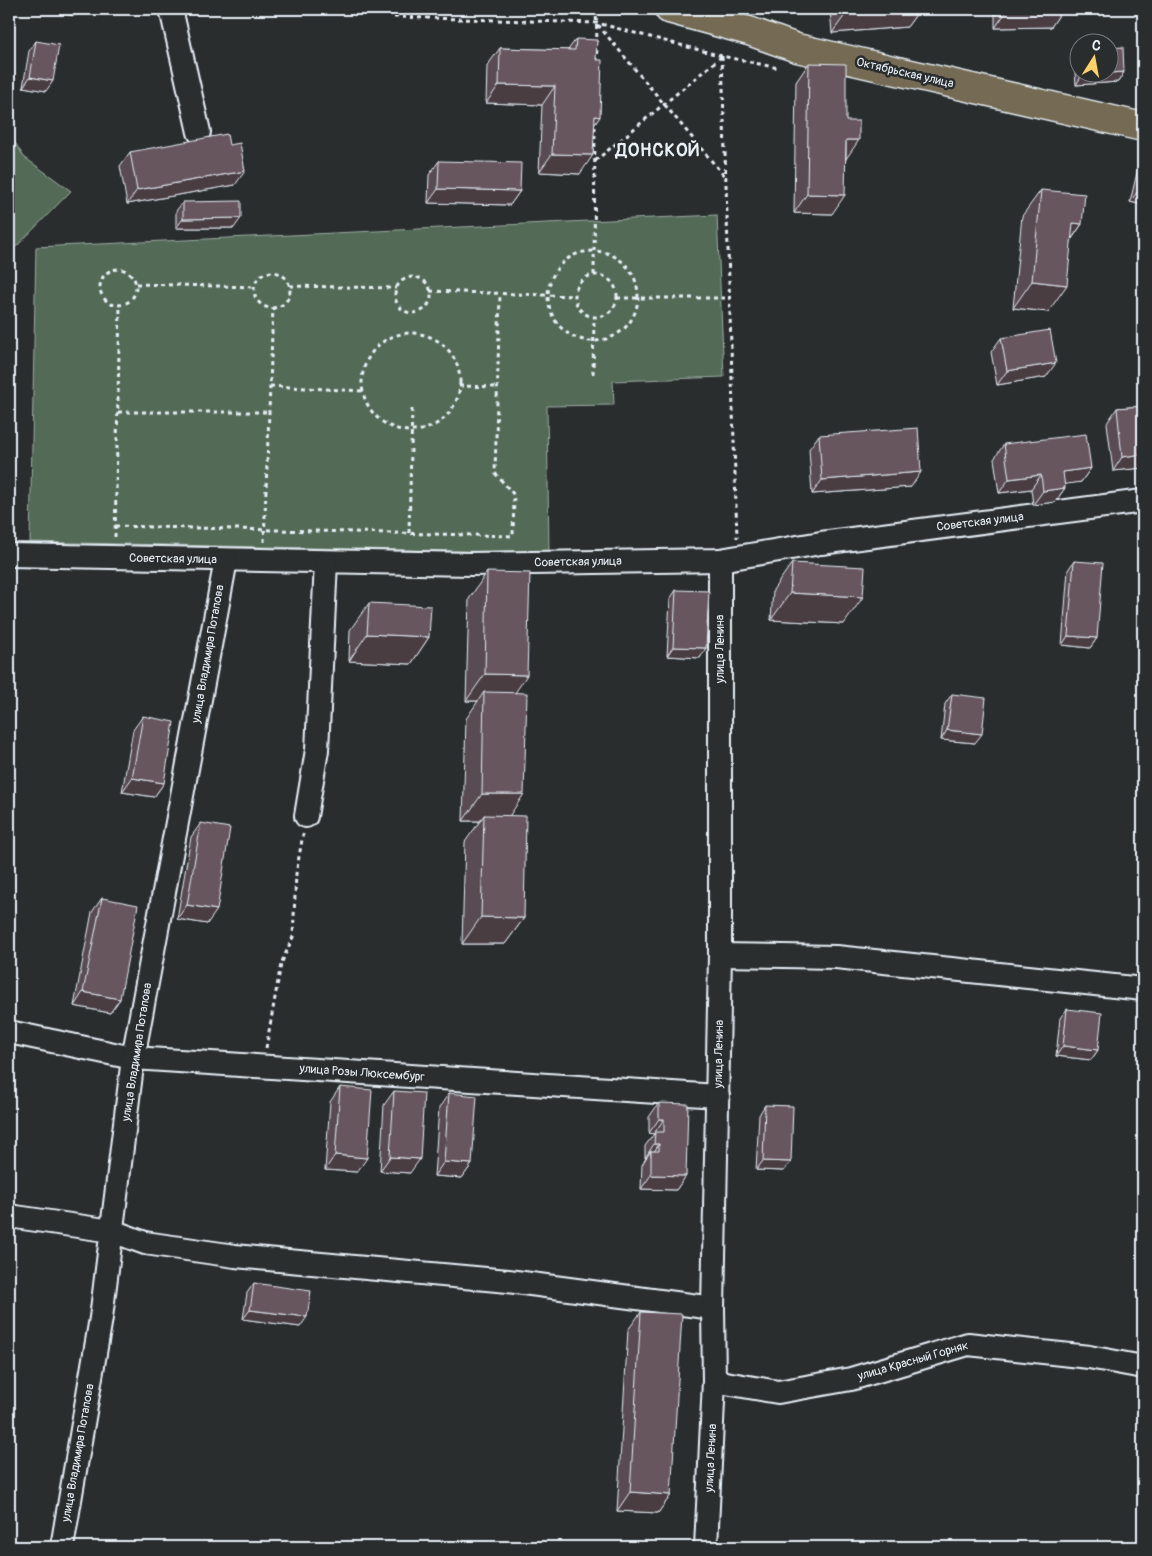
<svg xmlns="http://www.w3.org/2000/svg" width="1152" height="1556" font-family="Pangolin,sans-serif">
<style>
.green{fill:#536a56;stroke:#9eaea7}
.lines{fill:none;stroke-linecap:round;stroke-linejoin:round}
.minor-casing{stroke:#e8f1f8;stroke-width:26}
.major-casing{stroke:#e8f1f8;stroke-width:31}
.path{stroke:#e8f1f8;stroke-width:3;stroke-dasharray:4 4;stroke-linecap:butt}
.minor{stroke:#2a2d2e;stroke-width:22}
.major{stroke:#746b52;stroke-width:28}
.wall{fill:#594b51;stroke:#e8f1f8}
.shaded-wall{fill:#493d42;stroke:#e8f1f8}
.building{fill:#68575e;stroke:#e8f1f8}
.labels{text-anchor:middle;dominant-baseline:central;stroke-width:5;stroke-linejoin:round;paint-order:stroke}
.street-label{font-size:12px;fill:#e8f1f8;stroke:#2a2d2e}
.district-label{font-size:18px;font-weight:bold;letter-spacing:1px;fill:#e8f1f8;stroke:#2a2d2e}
</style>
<rect width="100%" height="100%" fill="#2a2d2e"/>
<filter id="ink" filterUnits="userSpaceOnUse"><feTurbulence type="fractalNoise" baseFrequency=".02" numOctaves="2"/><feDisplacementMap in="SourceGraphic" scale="10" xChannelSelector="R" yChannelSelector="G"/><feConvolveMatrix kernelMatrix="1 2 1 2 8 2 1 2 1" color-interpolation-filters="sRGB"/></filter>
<g filter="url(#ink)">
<!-- green -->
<g class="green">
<polygon points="9,133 24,157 71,191 9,254"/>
<polygon points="717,215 724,377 613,381 614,405 547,406 549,553 30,542 36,247"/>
</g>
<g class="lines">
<defs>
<g id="minor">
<polyline points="171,9 199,132"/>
<polyline points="9,555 471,564 720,560 821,543 1143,501"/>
<polyline points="306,816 317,750 326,562"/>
<polyline points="720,955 836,957 1143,989"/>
<polyline points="9,1032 133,1058 718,1096"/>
<polyline points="9,1216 112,1231 145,1243 235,1256 508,1281 713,1308"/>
<polyline points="714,1381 778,1392 851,1379 968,1344 1089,1357 1143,1367"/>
<polyline points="62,1547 101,1318 133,1058 226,560"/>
<polyline points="706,1547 714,1381 713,1308 720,955 720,560"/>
</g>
<polyline id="major" points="669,9 749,31 797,48 1143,127"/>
</defs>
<!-- minor casing -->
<use href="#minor" class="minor-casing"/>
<!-- major casing -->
<use href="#major" class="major-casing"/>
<!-- path -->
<g class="path">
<polyline points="596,9 597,42"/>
<polyline points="774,9 774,16"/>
<polyline points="394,17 597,23 722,56 778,68"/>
<polyline points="598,25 725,177"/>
<polyline points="722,56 737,538"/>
<polyline points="596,62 597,48"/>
<polyline points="595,161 721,57"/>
<circle cx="593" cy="296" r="45"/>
<circle cx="118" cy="287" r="18"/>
<circle cx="272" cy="290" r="18"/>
<polyline points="594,275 595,121"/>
<circle cx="596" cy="296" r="21"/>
<circle cx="413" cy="295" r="18"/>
<polyline points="136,284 255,287"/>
<polyline points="290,286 396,288"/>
<polyline points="430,291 574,296"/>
<polyline points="617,298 730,298"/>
<circle cx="411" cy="382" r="49"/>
<polyline points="593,374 594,318"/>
<polyline points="270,386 362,391"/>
<polyline points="459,386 498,387"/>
<polyline points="118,412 269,412"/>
<polyline points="115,526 513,536 514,495 495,473 500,294"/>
<polyline points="409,533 412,408"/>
<polyline points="115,537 120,305"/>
<polyline points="264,542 273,307"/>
<polyline points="266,1048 281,964 293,937 296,874 303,834"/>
</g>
<!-- minor -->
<use href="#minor" class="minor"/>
<!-- major -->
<use href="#major" class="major"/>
</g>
<!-- wall -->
<g class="wall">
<polygon points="830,9 920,9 907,27 832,33"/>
<polygon points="995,9 1063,9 1051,27 995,28"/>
<polygon points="576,39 594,125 580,174 539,172 542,105 486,103 487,66 500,48 568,50"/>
<polygon points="36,41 46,91 23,87 29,51"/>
<polygon points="1080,51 1080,72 1124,72 1118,82 1076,85 1074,59"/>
<polygon points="809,63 846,121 846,159 832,214 794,213 796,82"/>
<polygon points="130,152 235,185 127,204 120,166"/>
<polygon points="1143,154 1143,205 1130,202 1140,160"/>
<polygon points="439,161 520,191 510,205 428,203 429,175"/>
<polygon points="1041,190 1082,224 1072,239 1048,312 1013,308 1022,216"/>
<polygon points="183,202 234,228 176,228 176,211"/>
<polygon points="1001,338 1046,377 997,385 991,352"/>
<polygon points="1143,406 1143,468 1113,471 1107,423 1117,408"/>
<polygon points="819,435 911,487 812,494 809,449"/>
<polygon points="1004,444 1091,468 1081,482 1064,484 1065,488 1055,502 1033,505 1031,489 999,493 994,459"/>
<polygon points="1074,561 1097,638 1090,648 1062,645 1068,570"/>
<polygon points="792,563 844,624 771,620 773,590"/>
<polygon points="487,572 515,693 509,816 524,918 505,944 462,944 465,842 480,821 463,821 466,719 478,701 466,701 469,599"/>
<polygon points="676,590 706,648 700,658 667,656 670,599"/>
<polygon points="369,603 429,637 411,664 349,661 350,630"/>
<polygon points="952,694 975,743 941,740 945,704"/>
<polygon points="143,716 164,783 154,797 122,792 133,730"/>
<polygon points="201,823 207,924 177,919 191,837"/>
<polygon points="102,898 120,999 110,1013 74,1006 92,912"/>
<polygon points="1067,1009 1098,1050 1091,1060 1056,1056 1060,1018"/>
<polygon points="340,1087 357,1172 325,1170 330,1102"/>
<polygon points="394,1091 410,1173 380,1171 384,1105"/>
<polygon points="449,1093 472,1164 462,1178 434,1176 439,1108"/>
<polygon points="659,1103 686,1176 676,1190 641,1189 642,1165 646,1158 645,1158 645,1146 654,1134 649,1133 649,1117"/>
<polygon points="765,1105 784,1171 756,1170 759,1115"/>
<polygon points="254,1283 300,1327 243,1319 247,1293"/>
<polygon points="641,1312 671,1495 658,1513 617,1511 628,1330"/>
</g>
<!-- shaded-wall -->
<g class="shaded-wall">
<polygon points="42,9 79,9 74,16"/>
<polygon points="920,9 907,27 832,33 845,15"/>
<polygon points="1008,9 1063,9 1051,27 995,28"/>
<polygon points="1124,72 1118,82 1076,85 1082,75"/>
<polygon points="30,77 53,81 46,91 23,87"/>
<polygon points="499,85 555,86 542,105 486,103"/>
<polygon points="595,116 600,117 587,135"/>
<polygon points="846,140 859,140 846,159"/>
<polygon points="552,154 593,155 580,174 539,172"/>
<polygon points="245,171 235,185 127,204 137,190"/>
<polygon points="1143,184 1143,205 1130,202"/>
<polygon points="438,189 520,191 510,205 428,203"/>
<polygon points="807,194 845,195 832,214 794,213"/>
<polygon points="241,218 234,228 176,228 183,219"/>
<polygon points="1073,223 1082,224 1063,251"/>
<polygon points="1032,281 1067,285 1048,312 1013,308"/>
<polygon points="1056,363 1046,377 997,385 1007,371"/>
<polygon points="1143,454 1143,468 1113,471 1122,457"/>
<polygon points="1091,468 1081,482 1053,486 1063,472"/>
<polygon points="921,472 911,487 812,494 822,480"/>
<polygon points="1041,475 1031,489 999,493 1009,479"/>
<polygon points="1065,488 1055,502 1033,505 1043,491"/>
<polygon points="790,593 863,597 844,624 771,620"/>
<polygon points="367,634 429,637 411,664 349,661"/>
<polygon points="1068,636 1097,638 1090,648 1062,645"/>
<polygon points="673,647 706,648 700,658 667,656"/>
<polygon points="485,674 527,675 509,702 484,692 478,701 466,701"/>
<polygon points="947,730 982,734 975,743 941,740"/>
<polygon points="132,778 164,783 154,797 122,792"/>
<polygon points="482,794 524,794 506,821 484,815 480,821 463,821"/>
<polygon points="187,905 217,910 207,924 177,919"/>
<polygon points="481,917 524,918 505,944 462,944"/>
<polygon points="83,992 120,999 110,1013 74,1006"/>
<polygon points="1063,1046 1098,1050 1091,1060 1056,1056"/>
<polygon points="659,1119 664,1119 655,1132 654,1134 649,1133"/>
<polygon points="654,1144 659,1144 651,1156 651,1151 646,1158 645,1158"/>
<polygon points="335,1155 367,1158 357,1172 325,1170"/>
<polygon points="390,1157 420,1159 410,1173 380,1171"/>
<polygon points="763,1161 791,1162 784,1171 756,1170"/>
<polygon points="444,1162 472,1164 462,1178 434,1176"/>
<polygon points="651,1175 686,1176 676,1190 641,1189"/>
<polygon points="250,1310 307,1317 300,1327 243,1319"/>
<polygon points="630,1492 671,1495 658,1513 617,1511"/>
</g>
<!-- building -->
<g class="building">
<polygon points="844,9 919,9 845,15"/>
<polygon points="576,39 597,40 596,60 602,60 600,117 595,116 593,155 552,154 555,86 499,85 500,48 575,50"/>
<polygon points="36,41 59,45 53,81 30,77"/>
<polygon points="1123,47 1124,72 1082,75 1082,72 1110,72 1110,48"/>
<polygon points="809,63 846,64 846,121 859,121 859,140 846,140 845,195 807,194"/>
<polygon points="227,134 229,145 240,143 245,171 137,190 130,152"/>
<polygon points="439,161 521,163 520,191 438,189"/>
<polygon points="1041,190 1085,194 1082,224 1073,223 1067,285 1032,281"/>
<polygon points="241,201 241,218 183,219 183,202"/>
<polygon points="1050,330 1056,363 1007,371 1001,338"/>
<polygon points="1143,406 1143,454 1122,457 1117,408"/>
<polygon points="918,428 921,472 822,480 819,435"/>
<polygon points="1086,434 1091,468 1063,472 1065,488 1043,491 1041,475 1009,479 1004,444"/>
<polygon points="1074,561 1103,563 1097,638 1068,636"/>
<polygon points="792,563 865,567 863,597 790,593"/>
<polygon points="487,572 530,573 527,675 485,674"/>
<polygon points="676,590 709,591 706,648 673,647"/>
<polygon points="369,603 431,606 429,637 367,634"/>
<polygon points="484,692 527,693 524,794 482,794"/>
<polygon points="952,694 986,698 982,734 947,730"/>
<polygon points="143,716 174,722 164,783 132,778"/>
<polygon points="484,815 526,816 524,918 481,917"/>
<polygon points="201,823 230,828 217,910 187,905"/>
<polygon points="102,898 138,905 120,999 83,992"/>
<polygon points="1067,1009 1102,1013 1098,1050 1063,1046"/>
<polygon points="340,1087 372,1090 367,1158 335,1155"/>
<polygon points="394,1091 424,1093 420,1159 390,1157"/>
<polygon points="449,1093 477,1096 472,1164 444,1162"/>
<polygon points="659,1103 688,1104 686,1176 651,1175 651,1151 659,1151 659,1144 654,1144 655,1132 664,1132 664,1119 659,1119"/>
<polygon points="765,1105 793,1106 791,1162 763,1161"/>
<polygon points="254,1283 311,1291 307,1317 250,1310"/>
<polygon points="641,1312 682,1314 671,1495 630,1492"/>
</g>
</g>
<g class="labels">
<!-- street labels -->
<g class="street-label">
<text transform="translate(905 73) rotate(13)">Октябрьская улица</text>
<text transform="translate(980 522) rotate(-7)">Советская улица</text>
<text transform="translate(173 559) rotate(1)">Советская улица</text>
<text transform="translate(578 562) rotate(-1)">Советская улица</text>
<text transform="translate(720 649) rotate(-90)">улица Ленина</text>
<text transform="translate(208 654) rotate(-80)">улица Владимира Потапова</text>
<text transform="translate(137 1052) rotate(-81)">улица Владимира Потапова</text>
<text transform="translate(719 1054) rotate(-89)">улица Ленина</text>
<text transform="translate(362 1073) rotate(4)">улица Розы Люксембург</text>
<text transform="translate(913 1361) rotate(-16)">улица Красный Горняк</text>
<text transform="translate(78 1453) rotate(-80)">улица Владимира Потапова</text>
<text transform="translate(711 1458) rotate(-87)">улица Ленина</text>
</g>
<!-- district labels -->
<g class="district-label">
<text x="658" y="150">ДОНСКОЙ</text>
</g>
</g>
<!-- margin -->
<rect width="1152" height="1556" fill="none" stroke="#2a2d2e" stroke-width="30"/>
<rect x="15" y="15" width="1122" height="1526" fill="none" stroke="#e8f1f8" stroke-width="2" filter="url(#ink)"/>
<!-- north arrow -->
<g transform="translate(1094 58) rotate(11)"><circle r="24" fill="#2a2d2e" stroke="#767b7f"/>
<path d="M0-4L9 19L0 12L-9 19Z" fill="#ffd166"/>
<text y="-8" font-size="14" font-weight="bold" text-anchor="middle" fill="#e8f1f8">С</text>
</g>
</svg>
